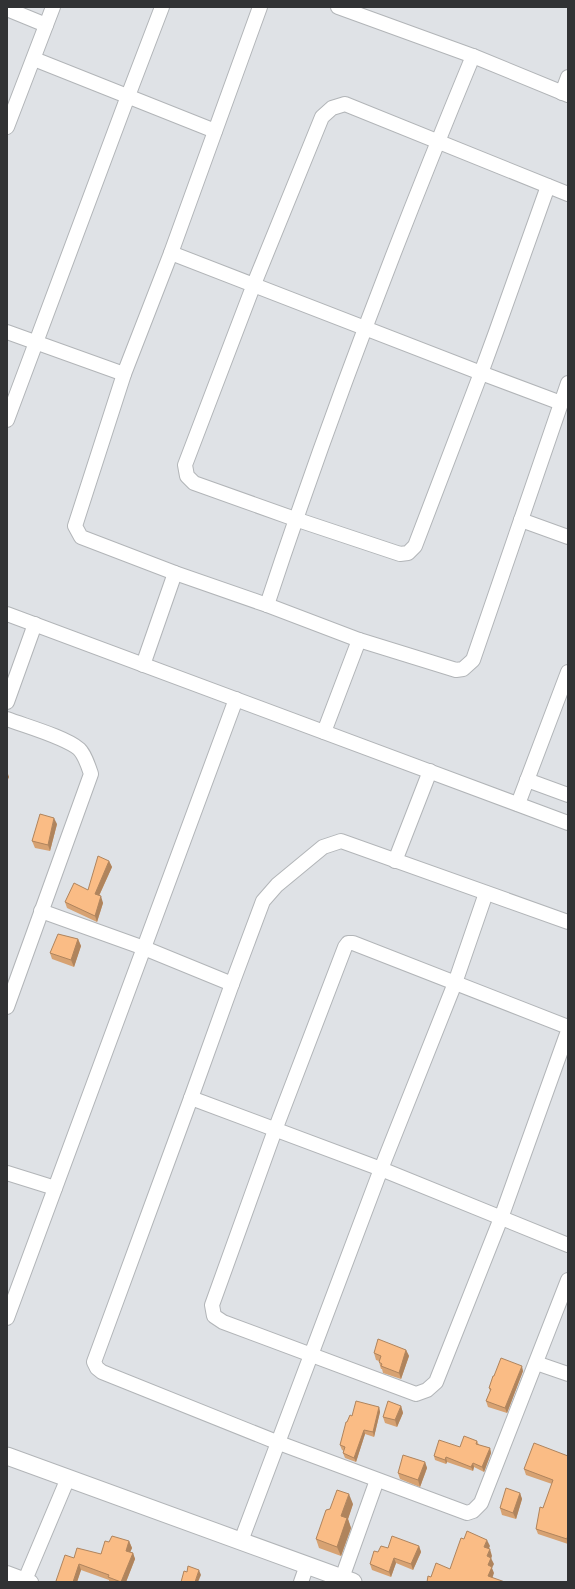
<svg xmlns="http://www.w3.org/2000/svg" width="575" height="1589" font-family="'Roboto Condensed',sans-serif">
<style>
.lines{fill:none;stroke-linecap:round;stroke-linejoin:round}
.minor-casing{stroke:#b2b5b8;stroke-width:16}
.tertiary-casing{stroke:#b2b5b8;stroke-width:19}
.minor{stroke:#fff;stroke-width:14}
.tertiary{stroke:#fff;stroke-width:17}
.wall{fill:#d7a272}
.shaded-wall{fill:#af845d}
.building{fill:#fabc85;stroke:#af845d}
</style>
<rect width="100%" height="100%" fill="#dfe2e6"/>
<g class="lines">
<defs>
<g id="minor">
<polyline points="260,7 171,253 124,374 75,526 81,537 175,573 267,605 359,640 456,670 463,669 473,660 568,383"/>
<polyline points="338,7 473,56 568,95"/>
<polyline points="7,9 46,25"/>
<polyline points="34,59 215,131"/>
<polyline points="562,93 568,77"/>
<polyline points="7,127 53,7"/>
<polyline points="548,186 496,332 481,373 561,403"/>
<polyline points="171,253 481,373 415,546 408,553 400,554 295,519 194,483 187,476 185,465 254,284 322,117 332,108 345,104 568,194"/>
<polyline points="7,332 124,374"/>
<polyline points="7,420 128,96 162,7"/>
<polyline points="521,520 568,537"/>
<path d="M267,605C328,420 398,237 473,56"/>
<polyline points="7,614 568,823"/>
<polyline points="143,665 175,573"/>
<polyline points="7,702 35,624"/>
<path d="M7,719C25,726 65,737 79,749C85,755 88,765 91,774L7,1007"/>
<polyline points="324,732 359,640"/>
<polyline points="527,780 568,795"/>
<polyline points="518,804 568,672"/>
<polyline points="395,861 430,771"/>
<polyline points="41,911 144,948 232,984"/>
<polyline points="568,922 341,841 323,847 277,885 263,901 232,984 191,1098 94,1362 97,1368 102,1372 279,1443 467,1513 473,1511 481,1503 568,1280"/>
<polyline points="568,1027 353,943 348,943 345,947 275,1130 212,1305 214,1316 223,1322 416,1394 427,1390 436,1382 501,1218 568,1031"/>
<polyline points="191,1098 381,1169 568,1245"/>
<polyline points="7,1173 55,1188"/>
<polyline points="7,1318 236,699"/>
<polyline points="536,1363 568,1374"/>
<polyline points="241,1541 381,1169 455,983 486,893"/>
<polyline points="7,1573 31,1582"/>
<polyline points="342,1578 377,1480"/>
<polyline points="25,1580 68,1478"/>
<polyline points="301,1582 307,1565"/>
</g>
<polyline id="tertiary" points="7,1456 353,1582"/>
</defs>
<!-- minor casing -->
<use href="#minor" class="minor-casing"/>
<!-- tertiary casing -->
<use href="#tertiary" class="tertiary-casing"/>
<!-- minor -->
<use href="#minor" class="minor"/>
<!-- tertiary -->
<use href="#tertiary" class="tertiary"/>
</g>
<!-- wall -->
<g class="wall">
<polygon points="57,824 50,851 35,848 32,841"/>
<polygon points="109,861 112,867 99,896 103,903 97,922 67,908 65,902 88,890"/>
<polygon points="78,939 81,946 74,967 52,959 50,953"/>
<polygon points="406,1350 409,1356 401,1379 383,1373 382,1369 381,1369 379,1362 379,1361 376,1360 374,1353"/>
<polygon points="523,1371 507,1413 488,1407 486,1401 490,1391 489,1388 494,1376"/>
<polygon points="401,1406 403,1413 397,1427 385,1423 383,1417"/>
<polygon points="379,1407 380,1412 374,1437 365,1434 356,1462 345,1458 343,1453 344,1451 342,1450 340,1445 352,1416"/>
<polygon points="477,1441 479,1445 490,1448 491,1453 484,1472 474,1467 473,1471 447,1462 446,1464 435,1460 434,1456"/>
<polygon points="568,1456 568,1544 538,1534 536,1529 552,1484 526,1475 524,1469"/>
<polygon points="425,1462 427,1468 420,1487 400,1479 398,1473"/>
<polygon points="520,1493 522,1499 516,1519 502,1515 500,1508"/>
<polygon points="353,1504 348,1519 351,1528 341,1556 319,1548 316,1539 330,1509"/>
<polygon points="129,1541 132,1548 130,1552 133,1553 135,1559 126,1582 109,1582 109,1580 81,1570 77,1582 57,1582 56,1581 74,1558 101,1554 109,1542"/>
<polygon points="419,1546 421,1552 413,1570 396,1563 391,1577 372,1570 370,1564 378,1552 388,1548"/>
</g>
<!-- shaded-wall -->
<g class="shaded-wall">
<polygon points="7,771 9,777 7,782"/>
<polygon points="54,818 57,824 50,851 48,845"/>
<polygon points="109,861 112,867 97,900 95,894"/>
<polygon points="101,896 103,903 97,922 95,916"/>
<polygon points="78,939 81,946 74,967 71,960"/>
<polygon points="406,1350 409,1356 401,1379 399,1373"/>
<polygon points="522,1366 523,1371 507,1413 505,1408"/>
<polygon points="401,1406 403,1413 397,1427 395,1420"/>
<polygon points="379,1407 380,1412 374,1437 373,1432"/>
<polygon points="364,1430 365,1434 356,1462 354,1458"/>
<polygon points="490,1448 491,1453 484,1472 482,1467"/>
<polygon points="446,1457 447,1462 446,1464 445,1460"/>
<polygon points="425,1462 427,1468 420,1487 418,1480"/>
<polygon points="473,1463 474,1467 473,1471 471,1467"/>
<polygon points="520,1493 522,1499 516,1519 513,1513"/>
<polygon points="349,1494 353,1504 348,1519 351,1528 341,1556 337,1547 341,1516"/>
<polygon points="487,1540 490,1546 487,1553 484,1547"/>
<polygon points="129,1541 132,1548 128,1557 126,1551"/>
<polygon points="419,1546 421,1552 413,1570 411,1564"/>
<polygon points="490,1549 492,1556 491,1559 491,1558 494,1564 492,1568 494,1573 491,1582 488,1576 487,1556"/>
<polygon points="133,1553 135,1559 126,1582 121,1582"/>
<polygon points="394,1558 396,1563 391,1577 389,1572"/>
<polygon points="79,1564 81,1570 77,1582 73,1582"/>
<polygon points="199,1570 201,1575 198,1582 195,1582"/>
</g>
<!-- building -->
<g class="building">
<polygon points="40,814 54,818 48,845 32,841"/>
<polygon points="98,856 109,861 95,894 101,896 95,916 65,902 74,883 88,890"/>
<polygon points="58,934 78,939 71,960 50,953"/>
<polygon points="378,1339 406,1350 399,1373 381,1366 382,1364 379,1362 381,1356 374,1353"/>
<polygon points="501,1358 522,1366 505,1408 486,1401 491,1389 489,1388 493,1376 494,1376"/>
<polygon points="356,1401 379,1407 373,1432 364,1430 354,1458 343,1453 345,1447 340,1445 346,1422 347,1422 350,1415 352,1416"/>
<polygon points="388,1401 401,1406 395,1420 383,1417"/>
<polygon points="464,1436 477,1441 476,1444 490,1448 482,1467 473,1463 471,1467 446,1457 445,1460 434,1456 439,1440 460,1447"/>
<polygon points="534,1443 568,1456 568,1534 567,1539 536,1529 540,1507 543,1508 553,1480 524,1469"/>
<polygon points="403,1455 425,1462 418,1480 398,1473"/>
<polygon points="506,1488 520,1493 513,1513 500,1508"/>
<polygon points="337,1490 349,1494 341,1516 347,1518 337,1547 316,1539 326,1510 330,1509"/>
<polygon points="467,1531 487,1540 484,1547 490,1549 487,1556 491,1558 488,1565 492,1567 488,1576 505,1582 427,1582 428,1576 431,1577 436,1563 450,1569 461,1538 464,1539"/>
<polygon points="112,1536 129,1541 126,1551 133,1553 121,1582 108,1577 109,1575 79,1564 73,1582 58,1582 56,1581 65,1555 74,1558 77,1548 101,1554 105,1541 109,1542"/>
<polygon points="392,1536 419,1546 411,1564 394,1558 389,1572 370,1564 374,1551 378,1552 381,1546 388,1548"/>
<polygon points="188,1566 199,1570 195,1582 181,1582 184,1571 187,1572"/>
</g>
<!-- border -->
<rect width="575" height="1589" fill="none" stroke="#313234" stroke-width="16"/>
</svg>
